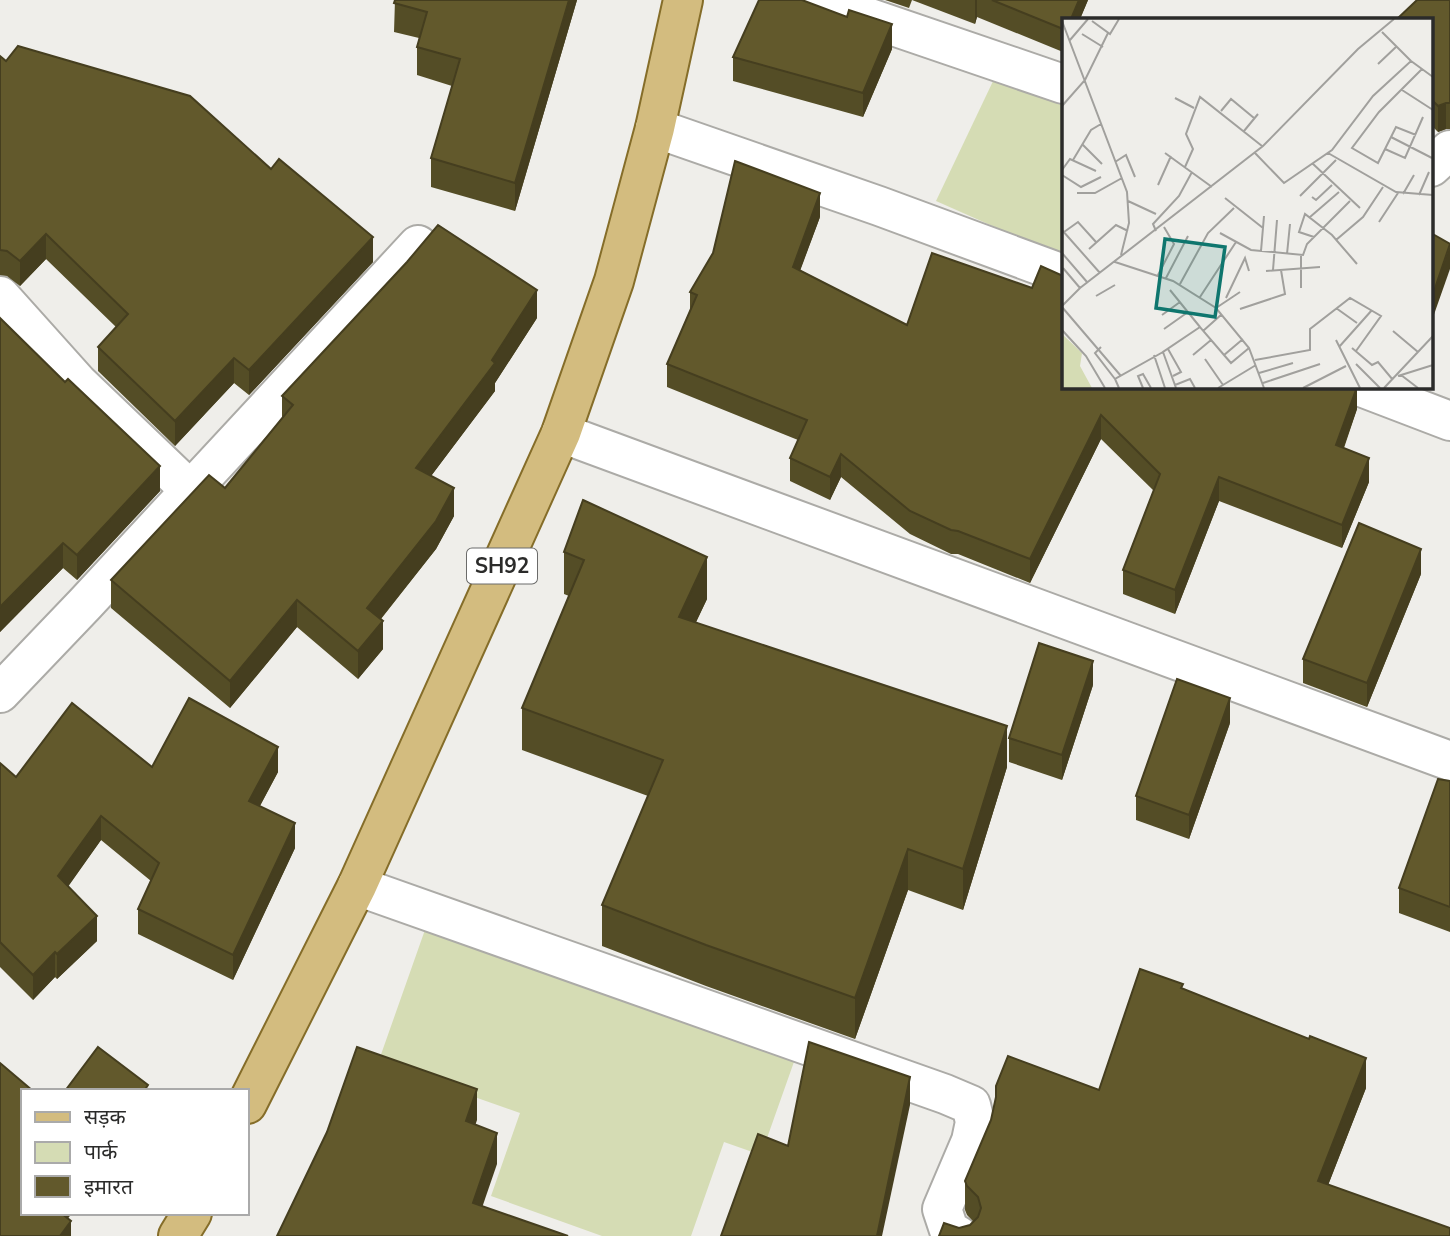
<svg xmlns="http://www.w3.org/2000/svg" width="1450" height="1236" font-family="'Nunito Sans','Noto Sans Devanagari',sans-serif">
<style>
.green{fill:#d5dcb4}
.lines{fill:none;stroke-linecap:round;stroke-linejoin:round}
.minor-casing{stroke:#acaba7;stroke-width:42}
.major-casing{stroke:#856d29;stroke-width:42}
.minor{stroke:#fff;stroke-width:38}
.major{stroke:#d3bc7f;stroke-width:38}
.wall{fill:#544d26}
.shaded-wall{fill:#453e1f}
.building{fill:#62592c;stroke:#453e1f;stroke-width:2}
.labels{text-anchor:middle;dominant-baseline:central;stroke-width:7;stroke-linejoin:round;paint-order:stroke}
.shield{fill:#fff;stroke:#6b6b6a;stroke-width:2}
.shield-label{font-size:21px;font-weight:bold;fill:#2b2b2a}
.inset-road{fill:none;stroke:#a1a09d;stroke-width:2}
.view{fill:#0f766e;fill-opacity:0.15;stroke:#0f766e;stroke-width:3.5}
.inset-edge{fill:none;stroke:#2b2b2a;stroke-width:3.5}
</style>
<rect width="100%" height="100%" fill="#efeeea"/>
<!-- green -->
<g class="green">
<polygon points="1005,56 1063,79 1063,257 936,201"/>
<polygon points="426,927 795,1059 761,1155 724,1142 691,1236 602,1236 491,1196 520,1113 378,1063"/>
</g>
<g class="lines">
<defs>
<g id="minor">
<polyline points="817,0 1063,84"/>
<polyline points="655,128 879,206 1063,274"/>
<polyline points="1431,167 1450,150"/>
<polyline points="0,296 78,383 191,491"/>
<polyline points="1361,387 1450,421"/>
<polyline points="561,433 1450,761"/>
<polyline points="0,693 85,604 418,245"/>
<polyline points="357,886 945,1094 971,1105 975,1122 971,1141 942,1209 949,1230 959,1236"/>
</g>
<g id="major">
<polyline points="247,1104 357,886 561,433 614,281 655,128 683,0"/>
<polyline points="178,1236 192,1213"/>
</g>
</defs>
<!-- minor casing -->
<use href="#minor" class="minor-casing"/>
<!-- major casing -->
<use href="#major" class="major-casing"/>
<!-- minor -->
<use href="#minor" class="minor"/>
<!-- major -->
<use href="#major" class="major"/>
</g>
<!-- wall -->
<g class="wall">
<polygon points="395,0 577,0 515,211 431,187 431,158 452,86 417,75 417,47 419,38 394,32"/>
<polygon points="885,0 1088,0 1080,19 1063,19 1063,52 977,17 975,24 912,0 909,8"/>
<polygon points="1417,0 1450,0 1450,129 1446,129 1438,132 1434,128"/>
<polygon points="892,49 863,117 733,81 733,57"/>
<polygon points="0,56 6,61 373,262 249,395 234,383 175,446 98,371 98,347 116,327 46,259 20,286 7,276 0,275"/>
<polygon points="820,217 800,270 907,325 1063,387 1357,409 1344,448 1369,482 1342,548 1219,501 1175,614 1123,594 1123,570 1154,491 1101,439 1030,583 958,554 951,554 910,534 841,477 830,500 790,481 790,458 798,440 667,387 667,364 690,310 690,292"/>
<polygon points="0,318 160,491 77,580 63,568 0,632"/>
<polygon points="537,318 495,383 495,391 431,476 454,516 436,549 381,619 383,649 358,679 297,627 230,708 111,608 111,580 225,488 282,418 282,396"/>
<polygon points="564,552 707,599 696,622 1007,767 963,910 908,890 855,1039 706,986 602,946 602,905 648,796 522,750 522,708 569,596 564,594"/>
<polygon points="1421,574 1367,707 1303,683 1303,659"/>
<polygon points="1093,685 1062,780 1009,762 1009,738"/>
<polygon points="1230,723 1189,839 1136,820 1136,796"/>
<polygon points="0,763 16,777 152,767 278,772 260,806 295,848 233,980 138,934 138,909 151,881 101,840 68,886 97,941 57,979 55,977 33,1000 0,967"/>
<polygon points="1450,781 1450,932 1399,913 1399,888"/>
<polygon points="1183,988 1366,1088 1328,1185 959,1228 970,1225 974,1222 967,1215 965,1210 965,1181 1099,1090"/>
</g>
<!-- shaded-wall -->
<g class="shaded-wall">
<polygon points="569,0 577,0 515,211 515,183"/>
<polygon points="975,0 977,0 977,17 975,24"/>
<polygon points="1079,0 1088,0 1080,19 1071,19"/>
<polygon points="892,24 892,49 863,117 863,93"/>
<polygon points="1434,102 1434,128 1431,131 1431,105"/>
<polygon points="1446,103 1446,129 1438,132 1438,106"/>
<polygon points="820,193 820,217 793,290 793,267"/>
<polygon points="46,234 46,259 20,286 20,261"/>
<polygon points="373,237 373,262 249,395 249,370"/>
<polygon points="1450,245 1450,269 1431,323 1431,300"/>
<polygon points="537,290 537,318 495,383 495,391 416,496 416,468 492,360"/>
<polygon points="234,358 234,383 175,446 175,421"/>
<polygon points="1357,387 1357,409 1336,469 1336,445"/>
<polygon points="1101,415 1101,439 1030,583 1030,559"/>
<polygon points="841,454 841,477 830,500 830,477"/>
<polygon points="1369,458 1369,482 1342,548 1342,525"/>
<polygon points="160,466 160,491 77,580 77,555"/>
<polygon points="1219,477 1219,501 1175,614 1175,590"/>
<polygon points="454,488 454,516 436,549 367,636 367,608"/>
<polygon points="63,543 63,568 0,632 0,607"/>
<polygon points="1421,549 1421,574 1367,707 1367,683"/>
<polygon points="707,557 707,599 679,658 679,617"/>
<polygon points="297,600 297,627 230,708 230,681"/>
<polygon points="383,621 383,649 358,679 358,651"/>
<polygon points="1093,661 1093,685 1062,780 1062,755"/>
<polygon points="1230,698 1230,723 1189,839 1189,815"/>
<polygon points="1007,726 1007,767 963,910 963,869"/>
<polygon points="278,747 278,772 249,826 249,801"/>
<polygon points="101,816 101,840 58,901 58,876"/>
<polygon points="295,823 295,848 233,980 233,955"/>
<polygon points="908,849 908,890 855,1039 855,998"/>
<polygon points="97,916 97,941 57,979 57,954"/>
<polygon points="55,952 55,977 33,1000 33,975"/>
<polygon points="1366,1058 1366,1088 1318,1211 1318,1181"/>
<polygon points="910,1077 910,1105 882,1236 877,1236"/>
<polygon points="477,1089 477,1120 466,1153 466,1121"/>
<polygon points="497,1133 497,1164 473,1234 473,1203"/>
<polygon points="55,1213 72,1213 55,1236"/>
<polygon points="71,1221 71,1236 60,1236"/>
</g>
<!-- building -->
<g class="building">
<polygon points="395,0 569,0 515,183 431,158 460,59 417,47 427,12 394,3"/>
<polygon points="759,0 802,0 847,17 849,10 892,24 863,93 733,57"/>
<polygon points="992,0 1079,0 1071,19 1063,19 1063,29"/>
<polygon points="1417,0 1450,0 1450,103 1446,103 1438,106 1434,102 1431,105 1431,19 1397,19"/>
<polygon points="18,46 190,96 271,169 279,159 373,237 249,370 234,358 175,421 98,347 128,314 46,234 20,261 7,251 0,250 0,56 6,61"/>
<polygon points="735,161 820,193 793,267 907,325 932,253 1032,288 1041,266 1063,276 1063,387 1357,387 1336,445 1369,458 1342,525 1219,477 1175,590 1123,570 1160,474 1101,415 1030,559 958,531 951,530 910,511 841,454 830,477 790,458 807,420 667,364 697,295 690,292 713,253"/>
<polygon points="438,225 537,290 492,360 495,363 416,468 454,488 436,521 367,608 383,621 358,651 297,600 230,681 111,580 209,475 225,488 293,405 282,396 407,262"/>
<polygon points="1431,233 1450,244 1431,300"/>
<polygon points="0,318 65,382 68,379 160,466 77,555 63,543 0,607"/>
<polygon points="583,500 707,557 679,617 1007,726 963,869 908,849 855,998 706,945 602,905 663,760 522,708 584,560 564,552"/>
<polygon points="1359,523 1421,549 1367,683 1303,659"/>
<polygon points="1039,643 1093,661 1062,755 1009,738"/>
<polygon points="1177,679 1230,698 1189,815 1136,796"/>
<polygon points="189,698 278,747 249,801 295,823 233,955 138,909 159,863 101,816 58,876 97,916 57,954 55,952 33,975 0,942 0,763 16,777 72,703 152,767"/>
<polygon points="1438,779 1450,781 1450,907 1399,888"/>
<polygon points="1140,969 1183,984 1181,988 1309,1039 1310,1036 1366,1058 1318,1181 1450,1228 1450,1236 939,1236 944,1223 959,1228 970,1225 978,1217 981,1208 978,1197 967,1186 965,1181 991,1120 996,1097 996,1086 1008,1056 1099,1090"/>
<polygon points="809,1042 910,1077 877,1236 721,1236 758,1134 788,1146"/>
<polygon points="98,1047 148,1085 144,1091 65,1091"/>
<polygon points="357,1047 477,1089 466,1121 497,1133 473,1203 568,1236 277,1236 327,1132"/>
<polygon points="0,1063 33,1091 23,1091 23,1213 61,1213 71,1221 60,1236 0,1236"/>
</g>
<g class="labels">
<!-- shield labels -->
<rect class="shield" x="467" y="548.5" width="70" height="35" rx="5"/>
<g class="shield-label">
<text x="502" y="566">SH92</text>
</g>
</g>
<!-- overview -->
<g transform="translate(1062 18)">
<rect width="371" height="371" fill="#efeeea"/>
<path d="M0,316L20,335L18,348L30,370H0Z" fill="#d5dcb4"/>
<path class="inset-road" d="M0,3L65,174L67,205L59,237M30,3L48,16L57,1M320,14L349,43M20,16L41,29M8,22L26,1M316,46L335,28M340,72L371,92M113,80L132,90M0,88L23,62L46,15M159,93L169,81L192,100M182,113L196,96M354,117L334,109L316,145L290,130L317,94L360,51M329,119L370,140M21,127L40,146M323,131L343,140L361,99M103,135L150,169M193,135L222,165L270,132L311,78L349,43L371,59M266,135L334,174L371,177M11,142L29,112L39,106M53,144L64,137L73,159M250,145L298,190M123,149L131,131L124,116L138,79L200,128M0,152L8,141L34,153M0,157L19,169L39,159M96,167L109,138M15,175H33L60,160M341,176L352,157M357,177L367,154M238,178L274,142M250,179L254,182L270,167M163,180L201,210M66,183L94,196M248,199L277,174M317,204L336,175M0,212L38,255M94,213L91,206L117,178L130,154M2,214L16,204L34,224M158,215L189,232L241,237L245,226L288,183M252,219L237,214L243,196L270,217L295,246M274,222L301,199L321,169M27,231L54,207L66,213M199,233L202,198M0,235L25,264M225,236L228,206M53,244L111,263L154,290L187,330L202,370M1,250L18,270M211,252L215,202M204,253L258,249M96,257L112,226L102,209M104,260L126,218M118,266L146,215L172,190M239,270V237M108,272L138,309M34,278L53,267M138,279L174,224M164,280L183,240L187,253M0,288L18,270L201,128L296,31L332,1M0,289L59,358M154,290L178,274M274,290L295,305M178,291L223,276L219,252M100,297L118,284M102,311L126,294M0,312L24,338L43,370M141,313L160,296M331,313L356,334M274,322L298,370M39,329L33,335L53,361M277,329L310,292M290,330L310,347L316,344L331,362M106,331L119,354L111,358M92,337L103,370M131,337L149,322M162,337L169,345L187,330M143,341L161,367M193,342L248,332V311L288,280L319,298L294,333M294,346L318,370M197,355L231,345M339,357L356,370M336,358L371,347M201,365L258,346M113,367L128,361L133,370M57,370L53,361L101,334M81,370L76,358L81,356L89,370M114,370L101,334L138,309L162,337L181,321M156,370L194,347M241,370L284,348M322,370L371,318"/>
<path class="view" d="M103,221L163,229L153,299L94,290Z"/>
<rect width="371" height="371" class="inset-edge"/>
</g>
<!-- legend -->
<rect x="21" y="1089" width="228" height="126" fill="#ffffff" stroke="#aaaaaa" stroke-width="2"/>
<rect x="35" y="1112" width="35" height="10" fill="#d3bc7f" stroke="#aaaaaa" stroke-width="2"/>
<text x="84" y="1124" font-size="21" fill="#2b2b2a">सड़क</text>
<rect x="35" y="1142" width="35" height="21" fill="#d5dcb4" stroke="#aaaaaa" stroke-width="2"/>
<text x="84" y="1159" font-size="21" fill="#2b2b2a">पार्क</text>
<rect x="35" y="1176" width="35" height="21" fill="#62592c" stroke="#aaaaaa" stroke-width="2"/>
<text x="84" y="1194" font-size="21" fill="#2b2b2a">इमारत</text>
</svg>
